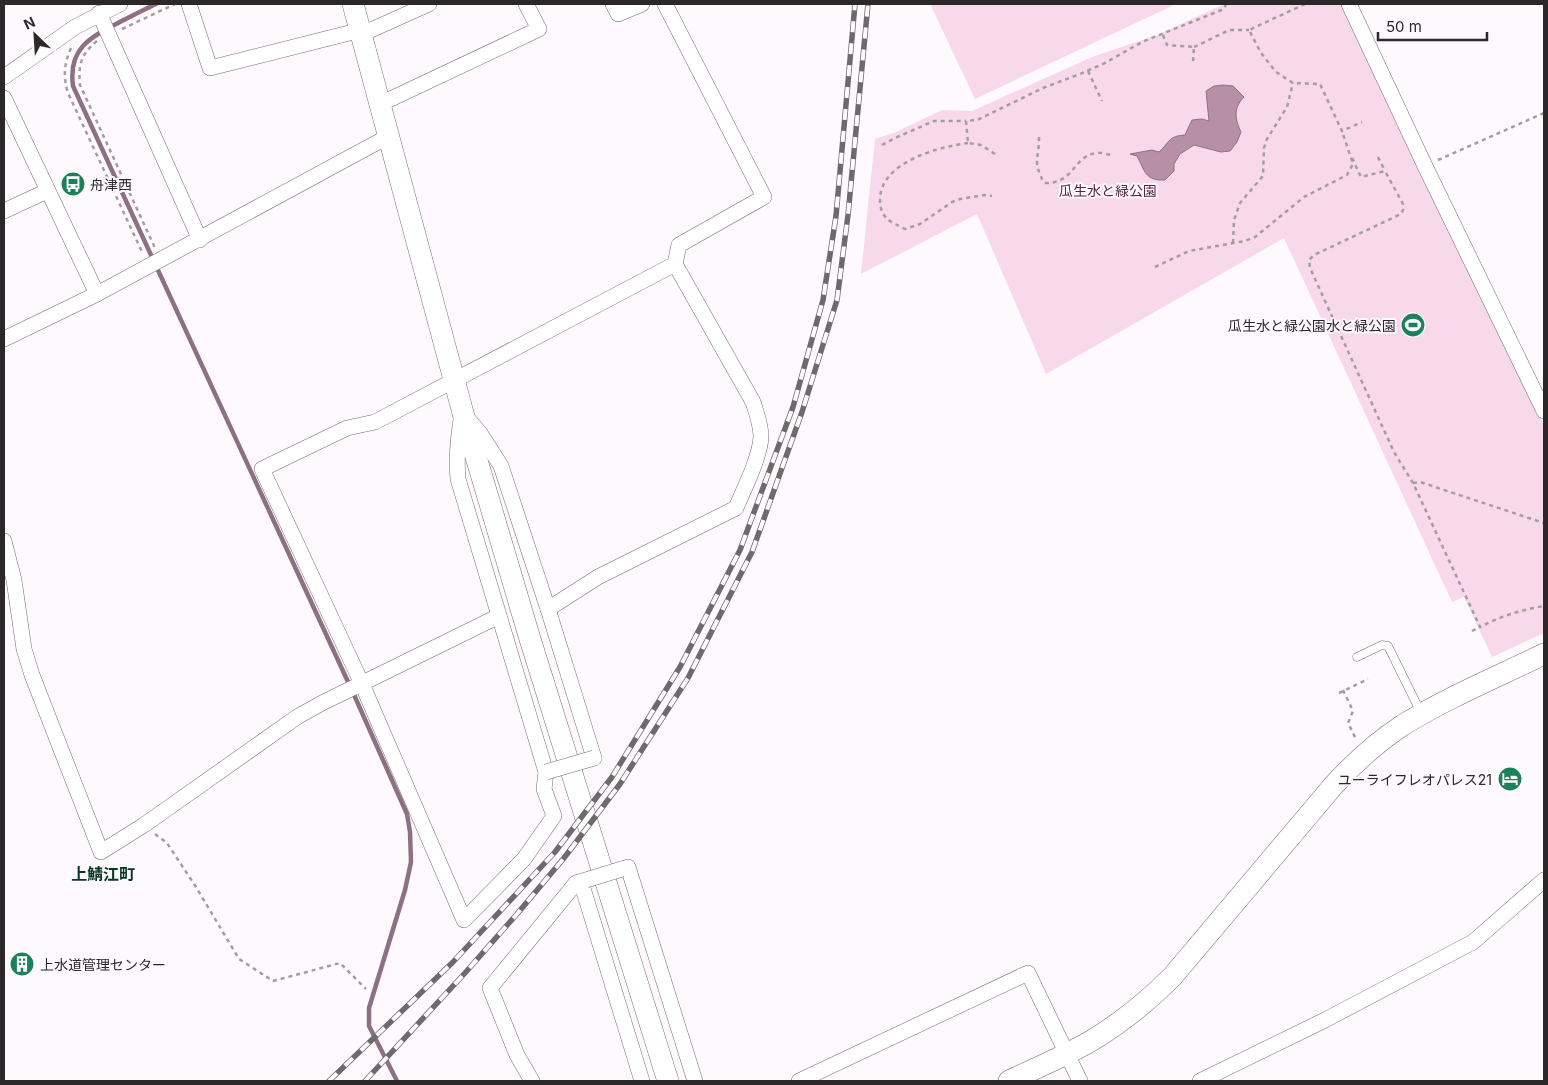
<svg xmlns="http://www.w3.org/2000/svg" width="1548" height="1085" font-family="Inter,'Noto Sans JP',sans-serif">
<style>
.green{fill:#f8d9eb}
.water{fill:#b78fa7;stroke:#8d7082}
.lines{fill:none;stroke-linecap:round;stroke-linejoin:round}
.stream{stroke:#8d7082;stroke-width:4.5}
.lane-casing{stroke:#776d73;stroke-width:9}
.street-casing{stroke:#776d73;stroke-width:16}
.secondary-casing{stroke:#776d73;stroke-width:22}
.path{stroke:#a29ea0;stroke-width:2.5;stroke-dasharray:4 4;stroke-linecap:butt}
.lane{stroke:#fff;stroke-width:8}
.street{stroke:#fff;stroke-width:15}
.secondary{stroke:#fff;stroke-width:21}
.rail-casing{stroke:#6e6a6c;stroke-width:5.5}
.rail{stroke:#fef9fc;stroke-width:4;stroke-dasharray:11;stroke-linecap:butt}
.street-bridge-casing{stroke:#776d73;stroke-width:16;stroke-linecap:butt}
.street-bridge{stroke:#fff;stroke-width:15}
.labels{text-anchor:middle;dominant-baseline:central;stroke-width:4;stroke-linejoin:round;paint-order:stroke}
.poi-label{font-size:14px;fill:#2c282a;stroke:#fef9fc;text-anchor:start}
.park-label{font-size:14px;fill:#572445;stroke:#fef9fc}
.quarter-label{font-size:16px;font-weight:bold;fill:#063624;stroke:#fef9fc}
</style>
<rect width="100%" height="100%" fill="#fef9fc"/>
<!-- green -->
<g class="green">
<polygon points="930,4 1176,4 975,99"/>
<polygon points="1224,4 1343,4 1420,161 1544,425 1544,633 1492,657 1464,597 1452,602 1284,238 1046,374 977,214 861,274 875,139 896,132 942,110 972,111 1092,57 1157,35"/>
</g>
<!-- water -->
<path class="water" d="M1223,85L1233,86L1244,97C1233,108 1235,119 1241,132L1237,142L1230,151L1221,152L1194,145L1180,154L1174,164V171L1165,180C1145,181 1145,171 1137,156L1130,154L1152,150L1159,152C1170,142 1168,136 1185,135L1192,120L1202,119L1209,121L1206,91L1214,86Z"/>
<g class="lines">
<!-- stream -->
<path class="stream" d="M156,4C143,10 130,17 118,23C89,38 68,49 73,86L355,697L407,814L410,832L411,862L405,890L369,1008V1026L397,1081"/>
<defs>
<polyline id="lane" points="1357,657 1382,645 1388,646 1421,713"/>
<g id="street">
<polyline points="189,4 210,68 361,30"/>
<polyline points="613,4 618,14 642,4"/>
<polyline points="1349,4 1425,166 1544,411"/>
<polyline points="99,13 200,240"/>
<polyline points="362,34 429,4"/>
<polyline points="4,77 75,27 120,4"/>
<polyline points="4,98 97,294"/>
<polyline points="380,104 539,29 526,4"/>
<polyline points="4,211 47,191"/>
<polyline points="4,339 97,294 389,136"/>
<path d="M462,414C458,436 456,457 458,479L546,772L544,789L554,816L524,859L464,920L362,684L262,469L347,428L375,422L675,264L679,245L764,197L665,4"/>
<polyline points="467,418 480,433 501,466 548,609 594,758"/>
<polyline points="4,541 14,580 24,649 32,675 101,852 144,825 297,717 322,703 499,616"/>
<path d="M548,609L598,577L736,508C744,489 760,457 761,437C761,425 757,414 753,402L675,264"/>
<polyline points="622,869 628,867 695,1081"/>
<polyline points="581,882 642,1081"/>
<polyline points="532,1081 517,1055 490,988 576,883 586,880"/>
<polyline points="799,1081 1028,973 1080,1081"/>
<polyline points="1200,1081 1325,1020 1473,942 1544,880"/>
</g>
<g id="secondary">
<polyline points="353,4 463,413 530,639 668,1081"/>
<path d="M1009,1081C1036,1068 1065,1056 1091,1041C1121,1023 1148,1001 1172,977L1333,786C1354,763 1377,742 1403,725C1448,697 1497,677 1544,654"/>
</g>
</defs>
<!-- lane casing -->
<use href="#lane" class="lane-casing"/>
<!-- street casing -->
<use href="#street" class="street-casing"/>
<!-- secondary casing -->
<use href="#secondary" class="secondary-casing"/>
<!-- path -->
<g class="path">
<polyline points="1305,4 1249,30 1261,53 1276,72 1293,83 1320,84 1342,131 1362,122"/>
<polyline points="122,29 175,4"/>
<polyline points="1163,35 1167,45 1194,47 1193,62"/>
<path d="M97,41C81,54 78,65 80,85L155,248"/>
<polyline points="1194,47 1229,30 1249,30"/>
<path d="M71,48C64,64 63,76 68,93L143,254"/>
<polyline points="1088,71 1102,101"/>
<path d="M1039,137C1039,161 1032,159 1044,183C1075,184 1072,157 1096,153C1100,152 1106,154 1111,155"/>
<path d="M968,143C938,147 881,162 880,199C880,218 889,221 905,229L920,224L952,202L960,199L984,195L992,196"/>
<polyline points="882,145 895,138 934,121 966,121"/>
<polyline points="995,154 981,145 968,143 966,121 977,120 1043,88 1080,74 1105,63 1142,42 1224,9 1226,4"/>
<polyline points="1378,157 1385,171"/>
<path d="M1352,158L1361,177L1385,171L1403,204V210L1401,214L1314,255L1309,260L1310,268L1394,452L1413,483L1480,627C1501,616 1521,610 1544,606"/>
<polyline points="1438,160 1544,113"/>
<polyline points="1233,243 1234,220 1240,203 1263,176 1264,148 1267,139 1287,107 1293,83"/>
<polyline points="1155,267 1189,251 1245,241 1255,237 1304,197 1347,175 1353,164 1342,131"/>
<polyline points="1413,483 1420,482 1544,523"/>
<polyline points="1472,631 1480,627"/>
<polyline points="1343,690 1353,711 1348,723 1356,739"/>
<polyline points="1339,693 1368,679"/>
<polyline points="155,834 167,843 196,887 239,959 273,981 340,963 366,989"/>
</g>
<!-- lane -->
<use href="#lane" class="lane"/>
<!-- street -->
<use href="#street" class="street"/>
<!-- secondary -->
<use href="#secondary" class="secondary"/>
<defs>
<g id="rail">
<polyline points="329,1081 453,962 555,852 612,777 680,667 740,550 793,407 823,300 836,216 855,4"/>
<polyline points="365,1081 465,973 517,914 564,858 620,784 688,678 752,552 802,412 837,300 848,215 868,4"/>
</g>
</defs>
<!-- rail casing -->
<use href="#rail" class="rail-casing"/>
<!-- rail -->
<use href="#rail" class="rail"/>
<defs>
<g id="street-bridge">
<polyline points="546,772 594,758"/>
<polyline points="586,880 622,869"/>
</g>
</defs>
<!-- street-bridge casing -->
<use href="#street-bridge" class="street-bridge-casing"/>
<!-- street-bridge -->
<use href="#street-bridge" class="street-bridge"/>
</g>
<!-- icons -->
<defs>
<symbol id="bus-disc" viewBox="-11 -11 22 22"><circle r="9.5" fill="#1b815b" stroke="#fef9fc"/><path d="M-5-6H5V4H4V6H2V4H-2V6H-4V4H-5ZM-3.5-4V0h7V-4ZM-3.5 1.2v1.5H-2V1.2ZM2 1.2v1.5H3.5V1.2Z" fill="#fff"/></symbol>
<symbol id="stadium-disc" viewBox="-11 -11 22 22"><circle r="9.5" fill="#1b815b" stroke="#fef9fc"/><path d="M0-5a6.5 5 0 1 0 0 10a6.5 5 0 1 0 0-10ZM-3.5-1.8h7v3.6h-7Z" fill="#fff"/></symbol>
<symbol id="hotel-disc" viewBox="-11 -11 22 22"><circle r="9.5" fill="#1b815b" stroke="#fef9fc"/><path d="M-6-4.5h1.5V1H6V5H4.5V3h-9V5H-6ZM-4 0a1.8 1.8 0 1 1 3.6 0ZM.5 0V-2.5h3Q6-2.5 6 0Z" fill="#fff"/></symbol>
<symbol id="building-disc" viewBox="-11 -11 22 22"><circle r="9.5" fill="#1b815b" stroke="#fef9fc"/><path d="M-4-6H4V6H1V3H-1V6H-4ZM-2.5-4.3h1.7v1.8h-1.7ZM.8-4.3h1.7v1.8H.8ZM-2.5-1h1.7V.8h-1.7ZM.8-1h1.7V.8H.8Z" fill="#fff"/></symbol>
</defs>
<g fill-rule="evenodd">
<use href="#bus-disc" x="59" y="170" width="28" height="28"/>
<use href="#stadium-disc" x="1399" y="311" width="28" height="28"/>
<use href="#hotel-disc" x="1496" y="765" width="28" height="28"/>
<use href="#building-disc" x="8" y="950" width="28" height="28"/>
</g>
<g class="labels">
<!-- poi labels -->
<g class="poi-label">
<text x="90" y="184">舟津西</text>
<text x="1396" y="325" text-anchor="end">瓜生水と緑公園水と緑公園</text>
<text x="1492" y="779" text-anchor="end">ユーライフレオパレス21</text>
<text x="40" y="964">上水道管理センター</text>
</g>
<!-- park labels -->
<g class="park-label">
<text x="1108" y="190">瓜生水と緑公園</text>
</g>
<!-- quarter labels -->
<g class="quarter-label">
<text x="103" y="874">上鯖江町</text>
</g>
</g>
<!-- border -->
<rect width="1548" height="1085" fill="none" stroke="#2c282a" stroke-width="10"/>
<!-- north arrow -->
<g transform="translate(35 35) rotate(335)" stroke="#fef9fc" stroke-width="4" paint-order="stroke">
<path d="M0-4L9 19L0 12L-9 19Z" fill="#2c282a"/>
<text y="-8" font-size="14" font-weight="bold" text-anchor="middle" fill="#2c282a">N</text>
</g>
<!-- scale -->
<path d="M1378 32v8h109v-8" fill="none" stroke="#2c282a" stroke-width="2.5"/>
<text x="1386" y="32" font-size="15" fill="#2c282a" stroke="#fef9fc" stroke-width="4" paint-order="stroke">50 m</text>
</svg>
